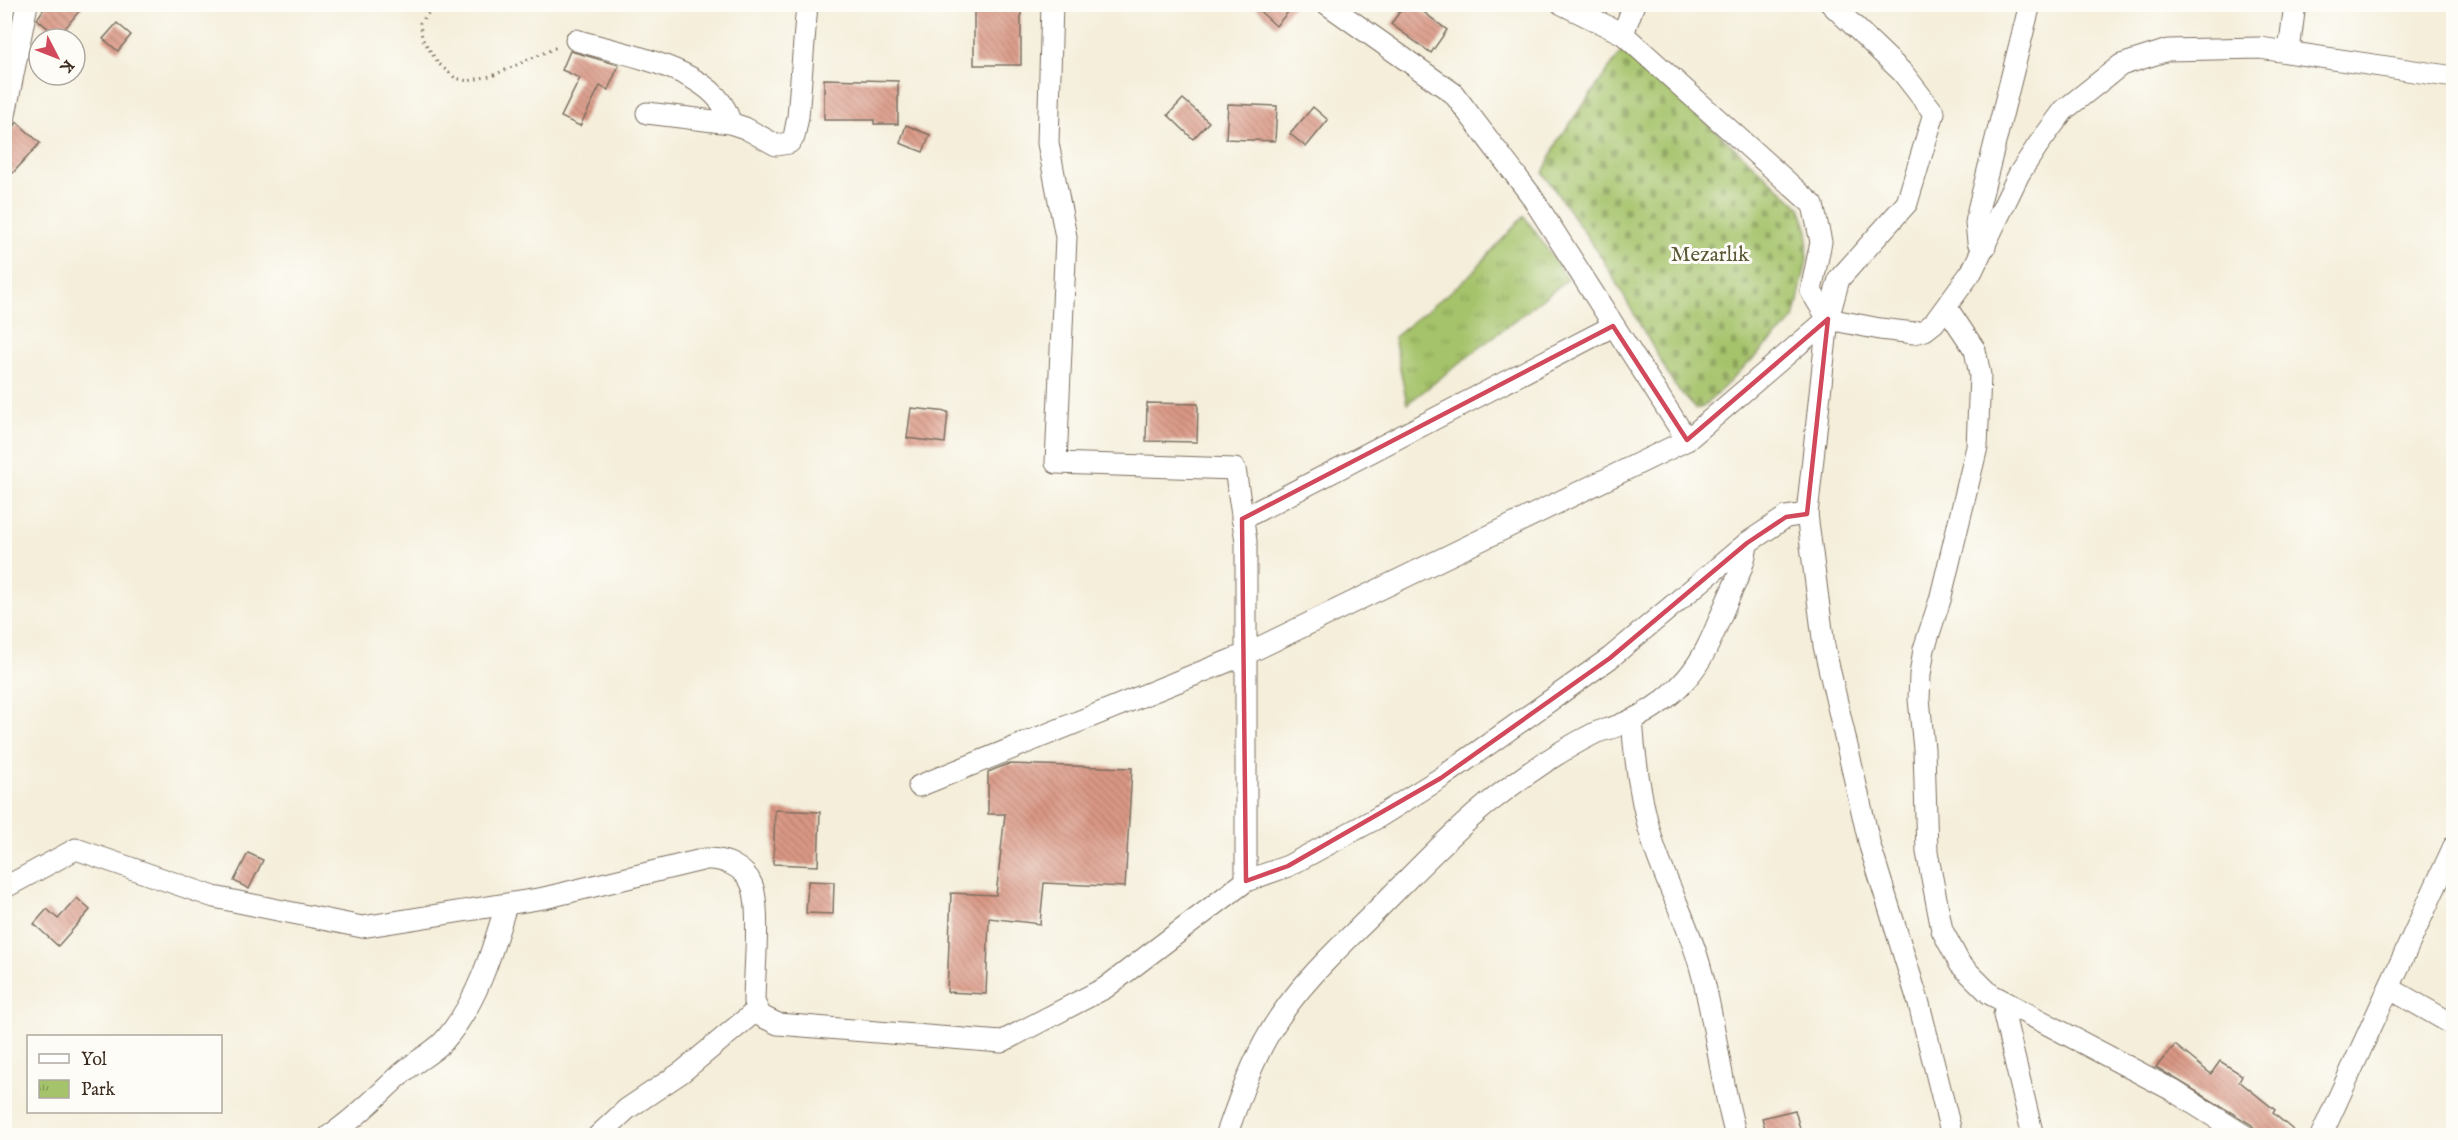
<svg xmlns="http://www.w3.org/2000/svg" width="2458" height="1140" font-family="'IM FELL English',serif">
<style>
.cemetery{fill:url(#cemetery-stones);stroke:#707644;stroke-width:1.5}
.park{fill:url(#park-tufts);stroke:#707644;stroke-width:1.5}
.building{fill:url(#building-back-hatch)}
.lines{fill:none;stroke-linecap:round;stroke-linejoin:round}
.minor-casing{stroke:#7c6f60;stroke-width:23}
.path{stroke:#7c6f60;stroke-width:3;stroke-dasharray:1.5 4.5;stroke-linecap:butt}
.minor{stroke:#fff;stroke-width:21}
.marked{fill:none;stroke:#d1495b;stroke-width:4.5;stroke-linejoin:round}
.labels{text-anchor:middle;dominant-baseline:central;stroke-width:6;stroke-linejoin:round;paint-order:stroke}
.park-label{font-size:21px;fill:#5b5835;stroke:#fdfcf7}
</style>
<defs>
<pattern id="cemetery-stones" width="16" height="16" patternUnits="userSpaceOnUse" patternTransform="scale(1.5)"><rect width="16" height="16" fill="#a5c36b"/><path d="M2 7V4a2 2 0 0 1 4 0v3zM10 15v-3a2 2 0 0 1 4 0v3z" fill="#889f57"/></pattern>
<pattern id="park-tufts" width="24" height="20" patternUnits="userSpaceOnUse" patternTransform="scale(1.5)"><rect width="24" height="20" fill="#a5c36b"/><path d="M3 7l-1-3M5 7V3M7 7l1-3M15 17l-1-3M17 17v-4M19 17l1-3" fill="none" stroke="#889f57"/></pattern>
<pattern id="building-back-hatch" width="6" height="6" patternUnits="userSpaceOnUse" patternTransform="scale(1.5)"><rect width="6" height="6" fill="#da9885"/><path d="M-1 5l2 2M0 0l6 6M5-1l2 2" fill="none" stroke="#b27c6c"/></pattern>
</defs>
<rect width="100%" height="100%" fill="#fdfcf7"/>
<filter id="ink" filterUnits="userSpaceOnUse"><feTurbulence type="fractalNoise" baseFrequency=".0167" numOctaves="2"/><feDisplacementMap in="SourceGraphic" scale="12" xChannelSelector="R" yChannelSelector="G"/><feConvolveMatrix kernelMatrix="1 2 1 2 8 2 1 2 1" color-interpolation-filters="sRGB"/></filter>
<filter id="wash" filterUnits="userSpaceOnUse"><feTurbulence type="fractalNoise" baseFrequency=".008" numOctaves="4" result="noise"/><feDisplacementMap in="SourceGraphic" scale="24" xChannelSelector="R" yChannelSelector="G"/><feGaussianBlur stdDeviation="1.35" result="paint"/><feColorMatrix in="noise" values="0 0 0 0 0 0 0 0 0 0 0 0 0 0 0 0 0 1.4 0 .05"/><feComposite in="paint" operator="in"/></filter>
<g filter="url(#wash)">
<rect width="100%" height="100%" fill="#f4eeda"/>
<!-- cemetery -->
<polygon class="cemetery" points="1621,52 1644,66 1800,207 1808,231 1807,260 1794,319 1703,407 1696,409 1675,386 1602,258 1543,173 1559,139"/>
<!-- park -->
<polygon class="park" points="1524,216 1568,279 1407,404 1394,337 1467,278"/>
<g id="blocks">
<!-- building -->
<g class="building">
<polygon points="47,4 85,4 58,37 37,19"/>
<rect x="974" y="4" width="47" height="61"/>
<polygon points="1252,4 1295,4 1276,26"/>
<polygon points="1405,4 1413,4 1447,30 1431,53 1391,24"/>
<polygon points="117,23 131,35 118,51 103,39"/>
<polygon points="570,51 619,65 608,90 600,86 580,126 561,117 580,78 562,70"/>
<polygon points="824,79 898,81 898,124 874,124 874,120 824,120"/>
<polygon points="1183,99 1209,122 1193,139 1168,115"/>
<polygon points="1228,104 1277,106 1275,141 1226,139"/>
<polygon points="1313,107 1328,120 1306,147 1290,134"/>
<polygon points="17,122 40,143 13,173 4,166 4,135 13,129"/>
<polygon points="906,125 930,135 923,152 900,143"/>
<polygon points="1147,403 1198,404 1197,442 1146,441"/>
<polygon points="911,408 948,412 945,443 907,438"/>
<polygon points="1008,764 1132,768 1125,887 1044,883 1040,924 989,918 986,994 947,992 951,893 996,895 1005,814 988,814 988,772"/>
<polygon points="775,810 820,812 818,866 773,864"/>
<polygon points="248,853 263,860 249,889 234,881"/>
<polygon points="808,881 834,882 833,914 806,913"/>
<polygon points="77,898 90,910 58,946 34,924 47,909 58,919"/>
<polygon points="2175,1045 2211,1074 2220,1061 2242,1075 2239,1081 2275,1110 2273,1113 2300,1136 2258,1136 2252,1125 2156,1067"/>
<polygon points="1795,1110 1802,1136 1767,1136 1762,1118"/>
</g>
</g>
</g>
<g filter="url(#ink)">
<use href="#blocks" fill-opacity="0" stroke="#7c6f60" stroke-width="1.5"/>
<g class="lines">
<defs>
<g id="minor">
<polyline points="1052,4 1048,143 1066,237 1056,463 1235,469 1246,541 1246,881 1288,866 1377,818 1441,778 1610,658 1747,543 1786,517 1807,514 1828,319"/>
<polyline points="1327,4 1453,93 1530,194 1687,440 1828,319 1880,329 1914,333 1925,330 1934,323 1972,271 2019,174 2038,145 2064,110 2121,65 2168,50 2260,48 2454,77"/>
<polyline points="1562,4 1623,34 1813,205 1821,242 1811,291 1828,319 1839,279 1907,203 1934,113 1903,73 1831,4"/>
<polyline points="1623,34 1634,4"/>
<path d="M576,40C620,54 720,68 730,123"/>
<polyline points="2289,51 2295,4"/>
<polyline points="647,113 730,123 745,128 776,145 789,143 794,137 798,117 807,4"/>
<polyline points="4,120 27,4"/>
<polyline points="1985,247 1978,242 1976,223 1979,206 2030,4"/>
<polyline points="1947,308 1975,350 1980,375 1977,447 1940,600 1924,649 1920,675 1919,699 1924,749 1927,852 1942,930 1960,964 1990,994 2172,1090 2245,1136"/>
<polyline points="1807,514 1824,646 1870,846 1919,1004 1952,1136"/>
<polyline points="1242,519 1613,326"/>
<path d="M1632,720C1635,763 1641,805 1654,846C1668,888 1690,927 1701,970C1716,1024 1720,1081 1736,1136"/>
<polyline points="919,786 1246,654 1687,440"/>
<path d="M4,888L76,849L214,897L362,927L544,898L706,859C723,858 745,867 752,885C761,909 754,973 754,1002L761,1016L778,1024L1001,1042L1105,988L1246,881"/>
<polyline points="2389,988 2454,1025"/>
<polyline points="2008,1004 2004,1015 2033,1136"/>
<path d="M329,1136C356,1118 376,1097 399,1076C412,1063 430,1055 443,1042C477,1004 492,952 506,905"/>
<polyline points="598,1136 627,1109 682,1072 757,1010"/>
<path d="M1226,1136C1239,1100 1251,1064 1270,1032C1297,986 1337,950 1375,912C1411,876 1446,838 1486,805C1519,779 1557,752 1595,733C1602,730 1610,729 1617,726C1644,716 1668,700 1687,678C1706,656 1714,632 1725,606C1734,584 1745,567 1747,543"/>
<polyline points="2321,1136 2454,846"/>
</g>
</defs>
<!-- minor casing -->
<use href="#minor" class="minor-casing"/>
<!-- path -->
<polyline class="path" points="436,4 420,23 422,38 438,63 455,78 468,81 494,75 557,47"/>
<!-- minor -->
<use href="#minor" class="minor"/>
</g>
</g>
<!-- marked area -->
<path class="marked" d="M1828,319L1807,514L1786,517L1747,543L1610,658L1441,778L1288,866L1246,881L1242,519L1613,326L1687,440Z"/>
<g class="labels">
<!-- park labels -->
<g class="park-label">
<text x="1710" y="255">Mezarlık</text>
</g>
</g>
<!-- margin -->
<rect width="2458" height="1140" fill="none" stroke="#fdfcf7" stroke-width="24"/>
<!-- legend -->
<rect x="27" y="1035" width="195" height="78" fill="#fdfcf7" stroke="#afa8a0" stroke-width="1.5"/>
<rect x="39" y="1054" width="30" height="9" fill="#ffffff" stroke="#afa8a0" stroke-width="1.5"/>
<text x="81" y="1065" font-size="18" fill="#3b2a1e">Yol</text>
<rect x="39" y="1080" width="30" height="18" fill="url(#park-tufts)" stroke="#afa8a0" stroke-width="1.5"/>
<text x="81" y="1095" font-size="18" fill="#3b2a1e">Park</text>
<!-- north arrow -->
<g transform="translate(57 57) rotate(132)"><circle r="28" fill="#fdfcf7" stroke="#afa8a0" stroke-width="1.5"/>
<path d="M0-4.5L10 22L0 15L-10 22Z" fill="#d1495b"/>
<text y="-9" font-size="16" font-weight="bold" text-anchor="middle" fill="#3b2a1e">K</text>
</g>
</svg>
